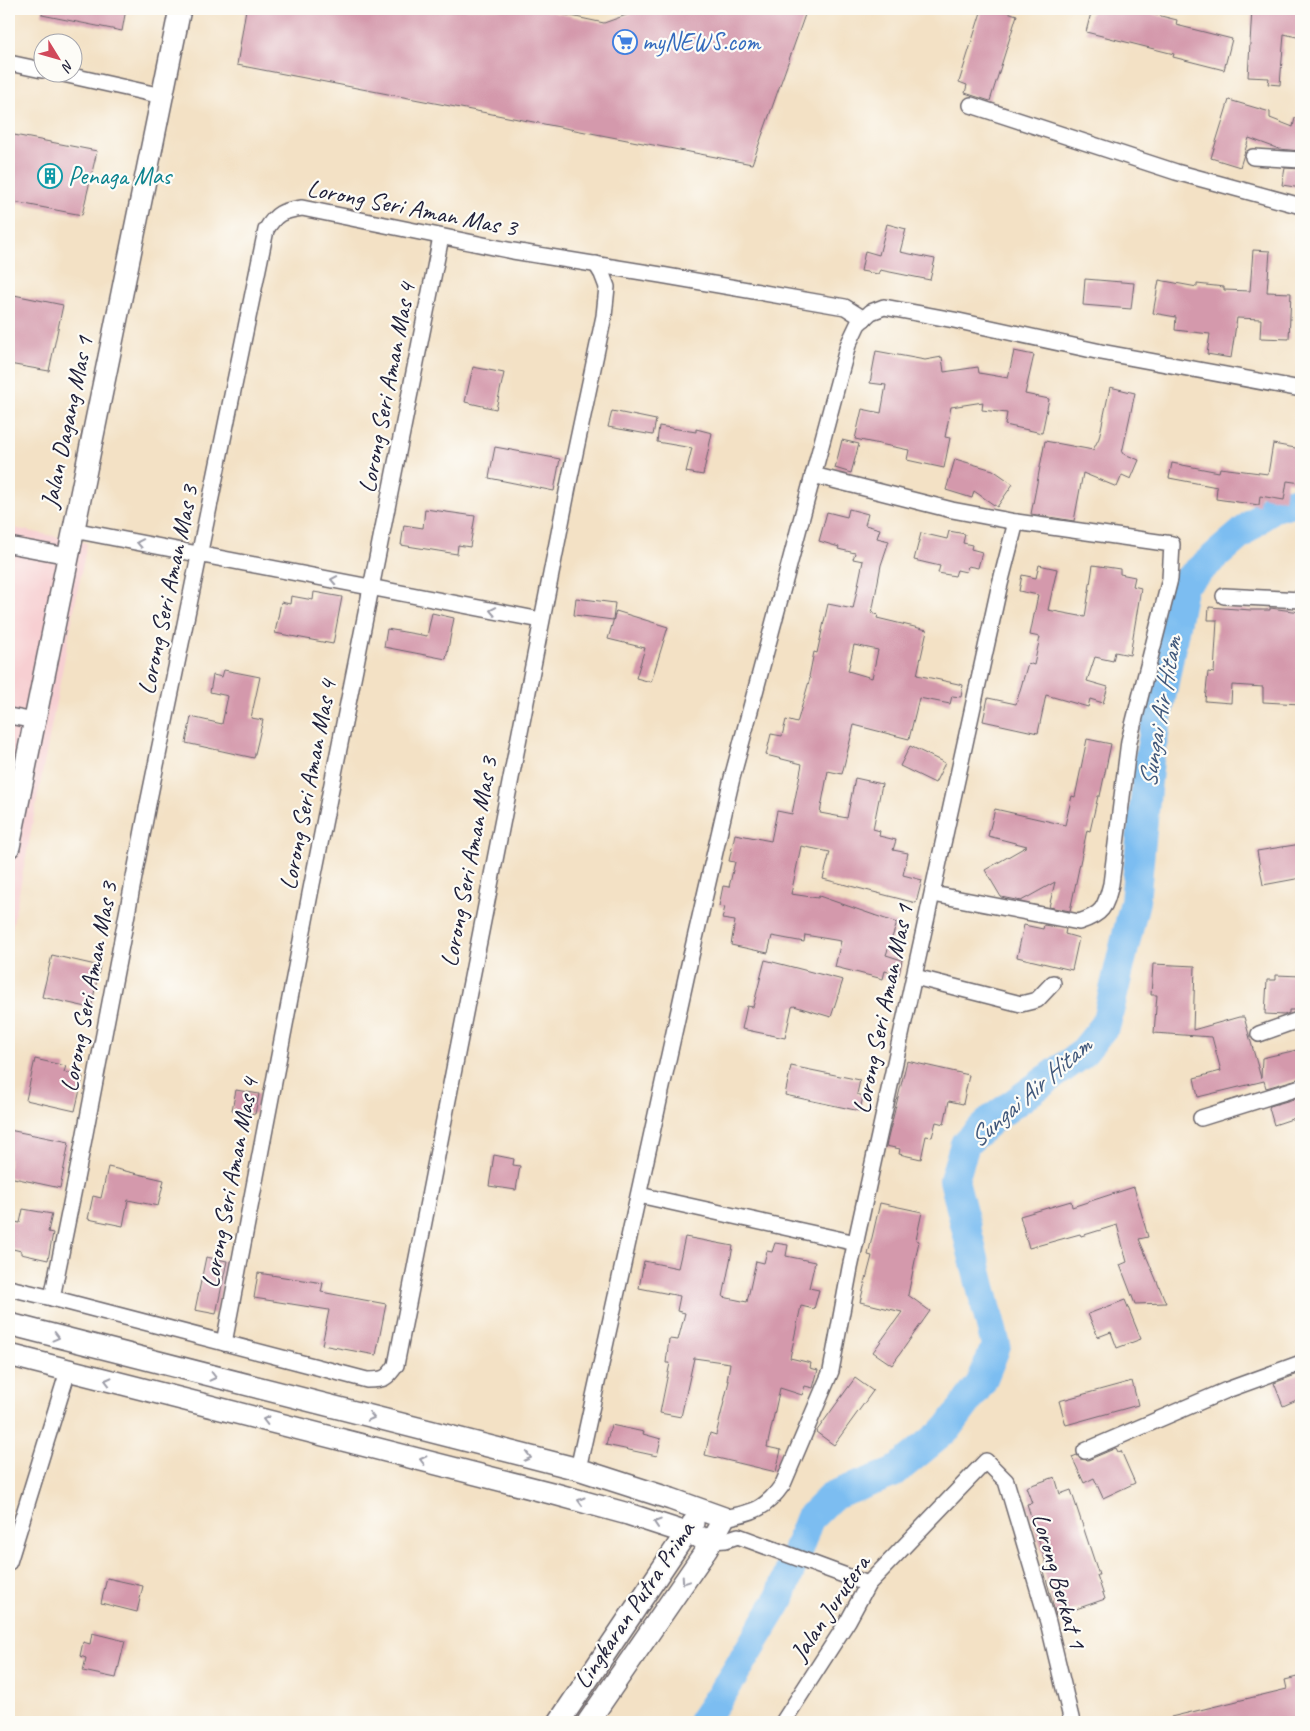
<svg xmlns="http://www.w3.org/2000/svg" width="1310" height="1731" font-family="Caveat,sans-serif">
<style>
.built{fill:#f7cfd2}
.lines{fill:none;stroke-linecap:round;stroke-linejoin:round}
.river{stroke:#7bbdf1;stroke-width:30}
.building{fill:#d499ac;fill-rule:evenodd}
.street-casing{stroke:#6b656b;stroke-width:18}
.secondary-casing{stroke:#6b656b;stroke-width:24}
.street{stroke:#fff;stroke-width:15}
.secondary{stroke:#fff;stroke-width:21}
.oneway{stroke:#9c9ca7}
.labels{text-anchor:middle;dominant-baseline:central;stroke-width:4.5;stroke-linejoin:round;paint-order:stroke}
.shop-label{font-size:25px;fill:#366cbe;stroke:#fdfcf7;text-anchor:start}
.culture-label{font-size:25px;fill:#0d838f;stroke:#fdfcf7;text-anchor:start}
.street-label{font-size:25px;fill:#22223b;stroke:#fdfcf7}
.water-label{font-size:26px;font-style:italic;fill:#41587b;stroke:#fdfcf7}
</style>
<rect width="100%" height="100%" fill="#fdfcf7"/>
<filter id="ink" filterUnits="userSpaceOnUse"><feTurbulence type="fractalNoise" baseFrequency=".02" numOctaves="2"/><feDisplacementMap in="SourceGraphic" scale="10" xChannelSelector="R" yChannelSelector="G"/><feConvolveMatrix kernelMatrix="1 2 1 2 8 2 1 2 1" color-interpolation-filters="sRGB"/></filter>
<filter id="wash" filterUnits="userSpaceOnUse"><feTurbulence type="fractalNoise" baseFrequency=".0096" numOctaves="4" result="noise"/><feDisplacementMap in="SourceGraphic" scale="20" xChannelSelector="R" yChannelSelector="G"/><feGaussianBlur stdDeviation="1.12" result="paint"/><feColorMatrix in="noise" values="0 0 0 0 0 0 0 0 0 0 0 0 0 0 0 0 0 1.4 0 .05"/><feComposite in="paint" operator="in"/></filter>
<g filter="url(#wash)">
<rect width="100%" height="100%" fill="#f3e1c5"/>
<!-- built -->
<polygon class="built" points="9,527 87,543 9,944"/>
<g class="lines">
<!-- river -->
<polyline class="river" points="702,1722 734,1675 780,1598 809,1519 832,1496 893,1473 948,1428 981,1383 996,1346 954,1180 965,1144 991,1120 1082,1054 1106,1024 1135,901 1149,760 1183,584 1271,508 1301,500"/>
</g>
<g id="blocks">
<!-- building -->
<g class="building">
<polygon points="43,9 126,9 122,31 42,15"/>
<polygon points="246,9 538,9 604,23 643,9 807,9 752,164 237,65"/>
<polygon points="982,9 997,9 1017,15 990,101 965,93 967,85 959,82"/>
<polygon points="1092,9 1133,9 1177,20 1176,25 1232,39 1224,70 1173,57 1174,54 1086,32"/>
<polygon points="1252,9 1301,9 1301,38 1284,34 1280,85 1268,84 1269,78 1248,77"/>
<polygon points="1229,100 1270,112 1270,118 1293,127 1295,118 1301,118 1301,151 1279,149 1249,138 1240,167 1211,158"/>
<polygon points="9,134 97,151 82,215 9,201"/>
<polygon points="1285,168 1301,169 1301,188 1282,185"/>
<polygon points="887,224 906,229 900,252 935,259 930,280 880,270 878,274 861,271 865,251 879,255"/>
<polygon points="1253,250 1270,251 1267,292 1291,293 1289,339 1260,338 1261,319 1237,318 1231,358 1207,354 1210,334 1175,330 1176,317 1153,313 1159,280 1197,287 1197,284 1224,287 1224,290 1250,291"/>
<polygon points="1085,279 1134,283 1131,309 1083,305"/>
<polygon points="9,294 63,305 49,371 9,364"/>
<polygon points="876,351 925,360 942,357 944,372 978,367 979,373 1008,378 1014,351 1034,355 1025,394 1049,399 1042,433 1005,425 1007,413 982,410 983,402 951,407 945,437 950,438 944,468 907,460 909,450 855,439 862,409 881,413 886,385 870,383"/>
<polygon points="473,367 504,373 496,409 465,402"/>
<polygon points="1110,387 1135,393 1122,453 1139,460 1131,479 1122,475 1117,487 1083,473 1074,521 1031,514 1045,441 1093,450 1099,438"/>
<polygon points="612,411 656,420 653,435 608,427"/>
<polygon points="659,426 696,432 696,429 712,433 703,475 686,472 692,448 657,442"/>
<polygon points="842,440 859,444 851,473 835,468"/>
<polygon points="1273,444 1301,449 1301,483 1287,481 1284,500 1260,496 1259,505 1216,499 1217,487 1169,478 1172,463 1219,472 1220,468 1268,474"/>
<polygon points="495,447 560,459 554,491 489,478"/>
<polygon points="955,459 993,470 1013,484 997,507 974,491 972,498 946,490"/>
<polygon points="425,509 475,516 470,547 458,545 457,554 401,545 404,525 423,528"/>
<path d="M849,509L868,514L865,525L880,529L877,538L889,541L881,565L872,613L878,615L877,618L927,630L917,675L963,685L961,697L952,696L950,704L919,698L909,739L854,725L842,774L828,771L820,813L847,818L855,778L882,784L873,829L880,831L879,836L896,840L893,850L908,853L903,875L922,880L916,903L823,879L830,852L801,846L791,894L818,898L819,896L897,923L886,955L902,960L899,975L885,971L883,979L835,967L841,941L805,935L804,942L772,936L768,953L731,945L735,921L722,919L725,907L719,906L723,886L729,887L735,862L729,861L735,834L771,841L777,811L792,814L802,764L766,755L771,734L782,736L786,720L797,723L810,678L809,677L814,652L817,653L828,604L853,609L863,561L853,559L855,553L838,549L839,547L819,541L827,512L847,517ZM854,645L878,650L872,678L848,671Z"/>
<polygon points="949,531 965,534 963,543 972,545 971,549 982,552 978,568 968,566 966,572 957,570 955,576 938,573 940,566 914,560 921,533 947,539"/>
<polygon points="1039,565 1057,569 1048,610 1085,617 1093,565 1120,569 1120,574 1135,577 1133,586 1141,588 1130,655 1115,652 1113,661 1095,657 1087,681 1108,687 1103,703 1090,699 1088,707 1046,695 1038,733 983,721 988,698 1016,704 1028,663 1034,665 1040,637 1030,635 1038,595 1019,591 1022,575 1036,578"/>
<polygon points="314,592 342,597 333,644 275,633 281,602 290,604 291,596 313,600"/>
<polygon points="576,598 615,603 613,620 574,615"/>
<polygon points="1209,607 1251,610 1270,610 1270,608 1301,612 1301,704 1263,702 1263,687 1232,685 1231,703 1205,701 1208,672 1214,673 1217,620 1208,620"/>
<polygon points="616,611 668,627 651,682 636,678 645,648 608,639"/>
<polygon points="432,613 454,618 446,659 384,647 387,629 427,636"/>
<polygon points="224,670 260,677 251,718 263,720 254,758 186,743 191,717 222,724 228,696 210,692 213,675 222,677"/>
<polygon points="1087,739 1111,744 1100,796 1098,796 1090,831 1087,830 1070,911 1049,907 1055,882 1021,901 1001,897 985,870 1027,846 988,836 995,809 1065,825 1072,796 1075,797"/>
<polygon points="910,746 945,763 935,783 900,766"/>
<polygon points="1301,844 1301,878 1263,885 1257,851"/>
<polygon points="1024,925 1043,929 1044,925 1066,929 1065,934 1079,938 1072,970 1017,957"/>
<polygon points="52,955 100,966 91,1008 42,997"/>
<polygon points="765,960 843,980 831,1017 794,1006 792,1007 785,1038 742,1029 747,1006 753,1007"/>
<polygon points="1153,964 1195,966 1193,1030 1239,1017 1244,1017 1261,1078 1262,1058 1301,1049 1301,1078 1266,1088 1264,1081 1198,1097 1194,1078 1221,1071 1212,1037 1154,1033 1157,995 1151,995"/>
<polygon points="1276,975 1301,976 1301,1010 1289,1010 1289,1013 1284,1015 1265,1014 1267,980 1276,980"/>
<polygon points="35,1059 66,1066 64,1072 83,1077 75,1111 26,1100"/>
<polygon points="907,1061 969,1075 963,1104 949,1101 944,1124 936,1122 932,1137 926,1136 921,1159 899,1154 900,1149 886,1146"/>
<polygon points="791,1066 860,1080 857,1094 863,1096 860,1111 785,1095"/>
<polygon points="236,1090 259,1094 255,1114 232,1110"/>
<polygon points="1301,1097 1301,1116 1274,1125 1269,1108 1270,1106"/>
<polygon points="9,1130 69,1142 60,1188 9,1177"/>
<polygon points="494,1155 514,1159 513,1165 520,1166 516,1190 489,1186"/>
<polygon points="108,1167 164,1180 158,1206 128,1200 123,1226 88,1219 93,1196 101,1198"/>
<polygon points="1134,1187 1148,1237 1139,1239 1166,1303 1135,1304 1120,1265 1127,1262 1117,1225 1081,1236 1080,1234 1029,1248 1020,1216 1071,1201 1072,1207"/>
<polygon points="880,1203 922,1212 916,1240 919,1241 908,1295 930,1311 892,1365 873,1352 902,1312 860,1302 872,1256 868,1255"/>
<polygon points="23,1209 52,1214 48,1232 53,1233 48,1260 21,1254 21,1251 9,1248 9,1221 20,1223"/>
<polygon points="685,1237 733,1246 723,1297 747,1302 756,1261 764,1263 767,1251 772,1252 775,1243 788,1245 786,1256 815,1262 809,1288 819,1290 814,1309 801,1306 790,1358 811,1363 810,1368 818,1370 813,1388 805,1386 802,1395 780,1388 767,1447 781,1450 776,1472 705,1455 710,1433 716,1435 729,1381 727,1381 730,1363 694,1358 681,1417 660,1413 670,1363 666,1363 669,1339 678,1340 685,1313 677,1311 680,1296 639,1288 644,1261 678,1268"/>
<polygon points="206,1257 227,1261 216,1314 195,1310"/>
<polygon points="258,1273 323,1283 321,1292 386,1304 376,1355 322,1345 329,1310 254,1298"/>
<polygon points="1125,1300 1141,1339 1117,1348 1111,1332 1098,1337 1088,1314"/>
<polygon points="1301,1373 1301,1398 1283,1406 1274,1383"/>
<polygon points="855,1378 873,1391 834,1445 816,1432"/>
<polygon points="1132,1381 1138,1405 1066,1425 1059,1401"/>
<polygon points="611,1425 644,1432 643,1434 661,1439 657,1456 606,1445"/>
<polygon points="1116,1448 1118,1452 1121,1451 1135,1483 1103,1498 1094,1478 1084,1483 1072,1457 1077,1455 1080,1459 1088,1460"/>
<polygon points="1055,1477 1060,1494 1071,1490 1099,1575 1097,1575 1105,1599 1056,1616 1044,1571 1048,1569 1027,1504 1032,1503 1026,1487"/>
<polygon points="107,1578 143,1586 137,1612 101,1603"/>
<polygon points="92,1633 125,1641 116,1678 83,1671 86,1658 80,1656 83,1642 90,1644"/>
<polygon points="1301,1676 1301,1722 1172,1722 1171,1717 1287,1689 1285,1680"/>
</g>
</g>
</g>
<g filter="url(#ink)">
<use href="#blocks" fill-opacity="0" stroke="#6b656b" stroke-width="1"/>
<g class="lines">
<defs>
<g id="street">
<polyline points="9,63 42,70"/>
<polyline points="54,72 162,96"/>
<polyline points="971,105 1176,172 1301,206"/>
<polyline points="1253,157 1301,160"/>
<path d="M813,475L952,510L1016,522L1172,544L1170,579L1129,741L1111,884C1105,908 1103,914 1079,922L933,894"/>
<polyline points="73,530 541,620"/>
<polyline points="9,545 68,556"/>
<polyline points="1224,596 1301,600"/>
<polyline points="9,716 35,721"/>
<polyline points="915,977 1021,1004 1037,1000 1053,983"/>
<polyline points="1259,1034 1301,1019"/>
<polyline points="1201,1118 1301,1087"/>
<polyline points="639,1195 856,1243"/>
<path d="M9,1288L52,1298L367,1380C384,1380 387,1379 396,1365L570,477L604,316L607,287L602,274L596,264"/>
<path d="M52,1298L82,1149L148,804L266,230C276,213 282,211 302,208L513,251L661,275L845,307L864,319"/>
<polyline points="224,1343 310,894 441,237"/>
<polyline points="1085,1451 1227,1390 1301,1363"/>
<polyline points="578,1469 688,969 732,778 848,345 858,324 871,312 884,307 954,320 1101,352 1301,389"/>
<path d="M724,1518C754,1512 765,1510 783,1484L831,1371L850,1268L999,588L1016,522"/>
<polyline points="711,1541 726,1540 738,1536 868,1584"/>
<polyline points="9,1562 68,1371"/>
<polyline points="783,1722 848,1621 868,1584 986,1461 1006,1481 1048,1622 1072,1722"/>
</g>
<g id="secondary">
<polyline points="9,847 180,9"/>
<polyline points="9,1324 578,1469 671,1499 724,1518 707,1549 588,1722"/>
<polyline points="9,1355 555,1494 628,1514 711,1541"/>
<polyline points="559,1722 693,1523"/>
</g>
</defs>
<!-- street casing -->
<use href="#street" class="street-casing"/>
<!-- secondary casing -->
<use href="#secondary" class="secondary-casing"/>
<!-- street -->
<use href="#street" class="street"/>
<!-- secondary -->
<use href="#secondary" class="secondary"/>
</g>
<!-- one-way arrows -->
<defs><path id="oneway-chevron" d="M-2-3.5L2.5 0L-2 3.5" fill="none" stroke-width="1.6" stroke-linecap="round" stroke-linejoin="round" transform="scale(1.25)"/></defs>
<g class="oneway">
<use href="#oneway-chevron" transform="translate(140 543) rotate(-169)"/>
<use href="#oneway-chevron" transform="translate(334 580) rotate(-169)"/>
<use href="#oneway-chevron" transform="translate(493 611) rotate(-169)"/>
<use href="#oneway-chevron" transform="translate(56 1337) rotate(15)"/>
<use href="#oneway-chevron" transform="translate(213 1377) rotate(14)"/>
<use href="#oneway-chevron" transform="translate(108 1381) rotate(-166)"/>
<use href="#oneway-chevron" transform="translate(371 1417) rotate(14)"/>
<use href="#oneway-chevron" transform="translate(266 1420) rotate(-166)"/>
<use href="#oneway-chevron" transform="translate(528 1457) rotate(14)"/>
<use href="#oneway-chevron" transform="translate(423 1460) rotate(-166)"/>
<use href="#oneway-chevron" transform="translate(581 1501) rotate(-164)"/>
<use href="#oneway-chevron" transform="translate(657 1523) rotate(-162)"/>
<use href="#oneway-chevron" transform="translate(685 1581) rotate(124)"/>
</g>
</g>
<!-- icons -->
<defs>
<symbol id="supermarket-ring" viewBox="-11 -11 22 22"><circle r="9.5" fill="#fdfcf7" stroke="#3f7fe0" stroke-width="1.5"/><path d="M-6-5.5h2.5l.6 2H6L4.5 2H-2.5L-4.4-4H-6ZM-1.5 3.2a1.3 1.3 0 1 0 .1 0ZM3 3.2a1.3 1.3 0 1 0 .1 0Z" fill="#3f7fe0"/></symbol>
<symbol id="building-ring" viewBox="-11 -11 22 22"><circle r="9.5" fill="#fdfcf7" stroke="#0f9aa8" stroke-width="1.5"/><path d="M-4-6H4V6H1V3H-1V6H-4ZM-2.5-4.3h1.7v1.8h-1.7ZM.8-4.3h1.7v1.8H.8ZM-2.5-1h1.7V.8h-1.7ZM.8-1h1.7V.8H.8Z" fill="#0f9aa8"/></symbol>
</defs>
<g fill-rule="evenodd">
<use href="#supermarket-ring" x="611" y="28" width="28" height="28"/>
<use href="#building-ring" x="36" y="162" width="28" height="28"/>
</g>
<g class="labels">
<!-- shop labels -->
<g class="shop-label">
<text x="642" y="42">myNEWS.com</text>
</g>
<!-- culture labels -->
<g class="culture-label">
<text x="68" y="176">Penaga Mas</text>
</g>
<!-- street labels -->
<g class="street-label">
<text transform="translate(412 208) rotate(11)">Lorong Seri Aman Mas 3</text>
<text transform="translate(387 388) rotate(-79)">Lorong Seri Aman Mas 4</text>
<text transform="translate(67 422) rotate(-78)">Jalan Dagang Mas 1</text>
<text transform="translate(168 590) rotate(-78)">Lorong Seri Aman Mas 3</text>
<text transform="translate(308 785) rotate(-79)">Lorong Seri Aman Mas 4</text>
<text transform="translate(469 862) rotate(-79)">Lorong Seri Aman Mas 3</text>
<text transform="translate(89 987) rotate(-79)">Lorong Seri Aman Mas 3</text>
<text transform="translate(883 1009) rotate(-78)">Lorong Seri Aman Mas 1</text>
<text transform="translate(230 1183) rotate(-79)">Lorong Seri Aman Mas 4</text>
<text transform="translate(1059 1581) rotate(74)">Lorong Berkat 1</text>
<text transform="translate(634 1605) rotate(-56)">Lingkaran Putra Prima</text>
<text transform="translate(830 1608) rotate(-56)">Jalan Jurutera</text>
</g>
<!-- water labels -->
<g class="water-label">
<text transform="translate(1160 712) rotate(-80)">Sungai Air Hitam</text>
<text transform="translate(1030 1092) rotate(-41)">Sungai Air Hitam</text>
</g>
</g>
<!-- margin -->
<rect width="1310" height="1731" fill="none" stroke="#fdfcf7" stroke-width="30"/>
<!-- north arrow -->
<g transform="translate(58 58) rotate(127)"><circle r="24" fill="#fdfcf7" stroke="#a5a5ac"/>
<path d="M0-4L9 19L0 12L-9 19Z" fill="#d1495b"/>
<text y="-8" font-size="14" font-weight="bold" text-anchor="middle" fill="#22223b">N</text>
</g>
</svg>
